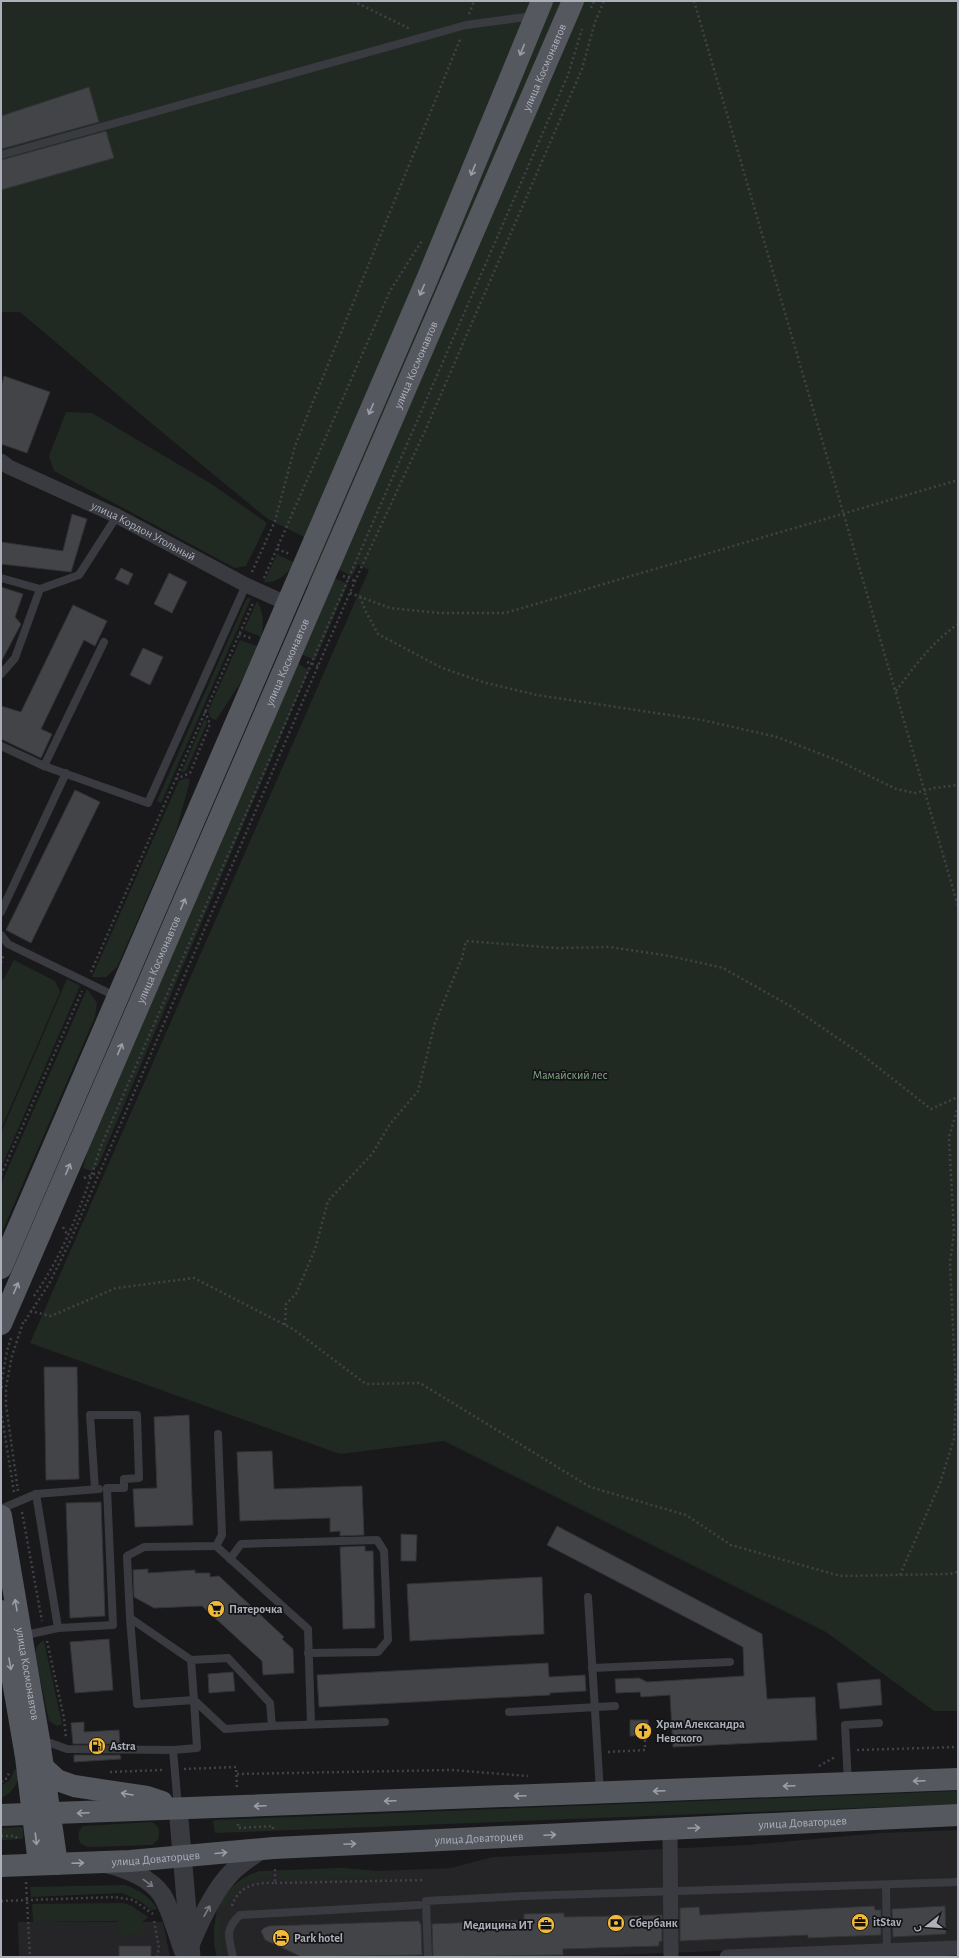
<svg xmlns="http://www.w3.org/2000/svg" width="959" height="1958" font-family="'Alegreya Sans',sans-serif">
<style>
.built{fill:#252528}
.green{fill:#212a22}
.building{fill:#434448;stroke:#333337}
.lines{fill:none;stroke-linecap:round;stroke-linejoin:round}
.path{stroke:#404247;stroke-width:2.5;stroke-dasharray:2 3;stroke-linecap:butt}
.service{stroke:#3a3b40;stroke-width:8}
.minor{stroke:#3a3b40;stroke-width:15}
.tertiary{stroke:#3a3b40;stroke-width:19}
.primary{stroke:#56585f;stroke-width:22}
.oneway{stroke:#9b9ea9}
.oneway2{stroke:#797b84}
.labels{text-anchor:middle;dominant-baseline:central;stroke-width:3.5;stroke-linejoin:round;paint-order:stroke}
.street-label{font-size:12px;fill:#acb0bb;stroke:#141416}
.park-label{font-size:12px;fill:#83a686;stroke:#141416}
.poi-label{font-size:12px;font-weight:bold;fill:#acb0bb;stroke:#141416;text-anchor:start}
</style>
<rect width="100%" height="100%" fill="#19191b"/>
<!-- built -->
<g class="built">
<polygon points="958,1830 958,1941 569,1957 217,1957 214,1945 214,1929 217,1908 245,1877 260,1871 342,1868 377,1871 451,1868 493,1857 748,1845 880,1833"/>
<polygon points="18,1922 163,1922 170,1957 19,1957"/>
</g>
<!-- green -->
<g class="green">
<polygon points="1,1 958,1 958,1711 934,1711 826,1632 444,1441 340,1454 30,1343 369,570 358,564 352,576 337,569 316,579 306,587 320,545 268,519 145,418 20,312 1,312"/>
<polygon points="66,412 92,413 213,485 267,523 246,566 235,568 54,471 49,456"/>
<path d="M277,554L295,563C288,572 278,584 264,582Z"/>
<polygon points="334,578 348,584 315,660 301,654"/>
<polygon points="248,598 251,598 161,803 157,801 246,600"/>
<path d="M257,601C264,612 264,625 261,637L244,630Z"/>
<polygon points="240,640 257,646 241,682 216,720 211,718 208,711"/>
<polygon points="297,663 309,670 98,1166 91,1171 83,1168 93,1130"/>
<polygon points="205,718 207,723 186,771 181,773"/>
<polygon points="186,778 190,780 176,832 117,967 106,977 92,977 179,781"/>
<polygon points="14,960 55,981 60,992 1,1129 1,979 4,979"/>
<polygon points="67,979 80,986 1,1168 1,1133"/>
<polygon points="87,989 97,1003 95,1017 1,1234 1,1184"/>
<polygon points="44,1641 62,1724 57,1726 49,1721 35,1653 37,1646 41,1642"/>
<path d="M21,1769C19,1782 13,1793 1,1798V1786L10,1780L14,1770Z"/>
<polygon points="958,1791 958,1804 215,1833 213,1822 215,1820"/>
<path d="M152,1822C160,1827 160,1831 158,1840L152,1845L88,1847L80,1843C78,1836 77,1832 83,1826Z"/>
<polygon points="21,1827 23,1829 23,1838 22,1839 1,1840 1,1828"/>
<polygon points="342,1868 377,1871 382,1877 280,1880 280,1871"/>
<path d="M260,1871H270V1877C249,1878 234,1889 225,1908H217C228,1889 238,1878 260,1871Z"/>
<path d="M125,1885C137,1889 151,1897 157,1909L151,1910L140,1901L122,1893L31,1897L30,1887Z"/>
<polygon points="124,1903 132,1906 148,1917 142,1922 142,1931 139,1934 118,1935 117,1921 33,1922 32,1904"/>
<path d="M222,1916C219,1931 220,1943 224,1957H217L214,1929L216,1917Z"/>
</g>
<!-- building -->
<g class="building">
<polygon points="89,87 99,122 1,149 1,116"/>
<polygon points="106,131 114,158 1,190 1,160"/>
<polygon points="4,376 50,392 27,453 1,444 1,387"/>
<polygon points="72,514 87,519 71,572 1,564 1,542 63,551"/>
<polygon points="121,568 133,574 128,585 115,579"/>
<polygon points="169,573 187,582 172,613 154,604"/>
<polygon points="1,587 23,594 15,617 21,624 1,662"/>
<polygon points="73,605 107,621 95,646 84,640 41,729 52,734 41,758 1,739 1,706 21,712"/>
<polygon points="143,648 163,657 150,685 130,675"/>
<polygon points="75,790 100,802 31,943 6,930"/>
<polygon points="44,1367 77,1367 79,1479 46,1480"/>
<polygon points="189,1415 193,1525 135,1527 133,1489 157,1488 154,1417"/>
<polygon points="272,1451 274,1489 362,1486 364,1535 340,1536 340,1531 330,1532 330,1518 240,1521 237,1452"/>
<polygon points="101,1502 105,1616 70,1618 66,1503"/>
<polygon points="557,1526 762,1634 767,1699 815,1697 817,1740 673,1747 670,1695 641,1697 640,1692 616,1693 615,1679 639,1678 647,1682 744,1676 743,1647 547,1545"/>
<polygon points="401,1534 417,1535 416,1561 401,1561"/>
<polygon points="365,1546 365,1551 373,1551 375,1628 343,1629 340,1547"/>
<polygon points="148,1569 148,1573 195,1570 195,1573 210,1573 210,1577 219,1576 284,1637 282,1639 293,1649 294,1673 263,1675 262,1661 202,1606 154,1608 134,1597 133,1570"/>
<polygon points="542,1577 544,1634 410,1641 407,1584"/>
<polygon points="109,1639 113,1690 75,1693 70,1642"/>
<polygon points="548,1663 549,1677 585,1675 586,1691 550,1693 550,1695 319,1707 317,1675"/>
<polygon points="233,1672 235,1691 209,1693 208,1674"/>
<polygon points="880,1679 882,1705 840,1709 837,1683"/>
<polygon points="630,1720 648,1720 649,1735 630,1736"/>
<polygon points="84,1722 84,1732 119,1730 120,1744 73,1744 71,1723"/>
<polygon points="74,1755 120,1755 121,1759 74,1762"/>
<polygon points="874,1906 875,1910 881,1910 881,1935 808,1938 808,1935 680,1941 680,1908 699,1907 700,1915"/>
<polygon points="945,1906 946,1934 893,1937 892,1909"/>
<polygon points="564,1913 564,1917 662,1915 662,1941 659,1942 659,1946 563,1949 563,1955 433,1957 432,1924 524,1920 524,1914"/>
<polygon points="419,1921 420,1924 421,1924 422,1955 302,1957 265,1940 261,1931 264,1928 269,1926"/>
<rect x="119" y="1946" width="32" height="11"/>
</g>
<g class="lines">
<!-- path -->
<g class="path">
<polyline points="353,1 410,29"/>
<polyline points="694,1 958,906"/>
<polyline points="591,8 594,1"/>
<polyline points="469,14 474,1"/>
<polyline points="277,549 290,554"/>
<polyline points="252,572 275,521 295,446 461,37"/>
<polyline points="343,576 355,581"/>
<polyline points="264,578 390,291 423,239"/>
<polyline points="350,593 390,608 439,613 505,613 958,480"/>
<polyline points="360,597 366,612 378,634 442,668 486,683 537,695 702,720 777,737 839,761 896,789 915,793 934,788 958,785"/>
<polyline points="239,634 253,639"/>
<polyline points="307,662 318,666"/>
<path d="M896,691C914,667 933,641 958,624"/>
<polyline points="176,779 190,773 210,724 205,711"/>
<polyline points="1,963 4,954"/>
<polyline points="91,972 253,603"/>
<polyline points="1,1175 82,991"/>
<polyline points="84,1178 99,1172"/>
<polyline points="63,1227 68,1236"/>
<path d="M34,1296C65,1252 85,1197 101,1146L568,75L582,29"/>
<polyline points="30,1311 51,1316 116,1288 194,1278 293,1329 366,1384 420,1383 590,1487 686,1515 731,1545 840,1576 949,1574 958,1572"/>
<polyline points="25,1321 49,1284 71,1239 318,666 355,581 425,431 582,69 595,22 604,1"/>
<polyline points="285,1325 286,1304 296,1294 315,1249 328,1201 372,1154 390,1124 418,1091 435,1023 462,958 466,941 557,948 610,947 670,956 723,968 792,1007 861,1054 931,1109 958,1097"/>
<polyline points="1,1384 7,1351 11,1338"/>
<polyline points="1,1387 6,1387"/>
<polyline points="1,1411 14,1492"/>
<polyline points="18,1491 6,1405 6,1387 12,1356 24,1320"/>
<polyline points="22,1512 42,1621"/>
<polyline points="900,1575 940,1483 954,1439 956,1393 950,1262 954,1233 949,1137 958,1107"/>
<polyline points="47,1641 64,1718 66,1738"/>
<polyline points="857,1750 958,1747"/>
<polyline points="608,1752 645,1750 645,1739"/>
<polyline points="819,1766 835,1757"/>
<polyline points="184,1769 236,1767 237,1789"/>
<polyline points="110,1772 163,1770"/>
<polyline points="237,1774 451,1770 528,1776"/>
<polyline points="1,1782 7,1778 9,1773"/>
<polyline points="238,1824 238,1828 273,1826 273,1831"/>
<polyline points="1,1836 15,1836 18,1839"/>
<polyline points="26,1882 30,1957"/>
<polyline points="275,1883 425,1880"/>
<polyline points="1,1901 115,1897 133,1900 153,1914"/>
<path d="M232,1906C238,1886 256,1882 275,1883V1866"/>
<polyline points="154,1921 159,1948 157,1957"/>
</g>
<!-- service -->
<g class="service">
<polyline points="1,155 466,25 533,16"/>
<polyline points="1,578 40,589 79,575 117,516"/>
<polyline points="104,642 44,766 148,803 246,585"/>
<polyline points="1,674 15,658 40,589"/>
<polyline points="1,746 44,766"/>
<polyline points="1,912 66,773"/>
<polyline points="1,935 8,944 117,997"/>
<polyline points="1,1509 36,1494 99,1489"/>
<polyline points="216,1546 308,1629 311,1724"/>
<polyline points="230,1559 241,1544 377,1540 384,1551 388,1640 378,1652 308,1653"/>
<polyline points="588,1597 600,1792"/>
<polyline points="130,1618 137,1704 194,1700 197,1748 173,1750"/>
<polyline points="58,1628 113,1625 107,1488 124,1488 124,1479 139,1478 137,1415 90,1415 95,1489"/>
<polyline points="21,1636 58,1628 36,1494"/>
<polyline points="191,1660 130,1618 127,1556 144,1547 216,1546 222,1535 218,1434"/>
<polyline points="592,1668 730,1662"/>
<polyline points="509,1712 615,1706"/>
<polyline points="272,1726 225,1729 194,1700 191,1660 228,1658 270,1703 272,1726 385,1722"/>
<polyline points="42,1740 67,1749 173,1750 178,1807"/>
<polyline points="848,1783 845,1725 879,1723"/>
<polyline points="886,1885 887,1951"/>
<path d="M233,1957C229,1938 224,1930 240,1915L419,1905"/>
<polyline points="428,1957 426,1901 523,1896 958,1882"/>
</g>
<!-- minor -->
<g class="minor">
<path id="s1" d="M1,461L9,467L117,516L246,585L286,603"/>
<polyline points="670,1829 671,1957"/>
<polyline points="727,1957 958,1948"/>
</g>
<!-- tertiary -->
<g class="tertiary">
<polyline points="178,1808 191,1957"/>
<path d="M107,1864C125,1868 151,1878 162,1895C171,1910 177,1933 183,1950"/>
<path d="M190,1945C199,1923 215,1889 232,1872C241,1863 252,1856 262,1849"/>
</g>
<!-- primary -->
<g class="primary">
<polyline points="1,1268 428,277 542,1"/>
<path id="s2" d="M1,1324L573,1"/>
<path id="s3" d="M1,1516L39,1740L57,1864"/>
<polyline points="1,1611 26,1757 39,1864"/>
<polyline points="44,1768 57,1780 74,1786 147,1797 162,1802"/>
<polyline points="1,1815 958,1779"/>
<path id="s4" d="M1,1866L130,1861L274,1848L958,1815"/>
</g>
</g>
<!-- one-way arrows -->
<defs><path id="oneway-shaft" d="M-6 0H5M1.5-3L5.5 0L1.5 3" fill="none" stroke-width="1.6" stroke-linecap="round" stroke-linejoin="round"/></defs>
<g class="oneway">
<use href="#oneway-shaft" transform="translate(522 50) rotate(112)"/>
<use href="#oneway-shaft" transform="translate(473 170) rotate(112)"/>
<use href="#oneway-shaft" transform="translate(422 290) rotate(113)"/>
<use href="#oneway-shaft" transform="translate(371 409) rotate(113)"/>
<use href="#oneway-shaft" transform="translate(183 904) rotate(-67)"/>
<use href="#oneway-shaft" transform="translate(120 1049) rotate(-67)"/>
<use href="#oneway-shaft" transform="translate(68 1169) rotate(-67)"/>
<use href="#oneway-shaft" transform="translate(16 1288) rotate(-67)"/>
<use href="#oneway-shaft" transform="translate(16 1605) rotate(-100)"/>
<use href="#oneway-shaft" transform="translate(10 1664) rotate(80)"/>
<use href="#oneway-shaft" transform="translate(919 1781) rotate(178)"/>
<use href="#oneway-shaft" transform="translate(789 1786) rotate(178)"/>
<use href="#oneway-shaft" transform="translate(659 1791) rotate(178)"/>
<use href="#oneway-shaft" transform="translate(127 1794) rotate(-170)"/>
<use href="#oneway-shaft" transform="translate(520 1796) rotate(178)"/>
<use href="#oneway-shaft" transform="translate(390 1801) rotate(178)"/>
<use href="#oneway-shaft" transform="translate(260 1806) rotate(178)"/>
<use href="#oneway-shaft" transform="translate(83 1813) rotate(177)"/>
<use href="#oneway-shaft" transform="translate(694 1828) rotate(-3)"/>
<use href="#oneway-shaft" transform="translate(550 1835) rotate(-3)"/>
<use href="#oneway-shaft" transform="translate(36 1839) rotate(83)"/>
<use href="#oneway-shaft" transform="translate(350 1844) rotate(-3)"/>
<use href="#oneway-shaft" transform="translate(221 1853) rotate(-5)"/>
<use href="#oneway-shaft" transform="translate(78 1863) rotate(-2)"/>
</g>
<g class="oneway2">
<use href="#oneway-shaft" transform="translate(148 1883) rotate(36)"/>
<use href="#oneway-shaft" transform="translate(207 1911) rotate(-61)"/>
</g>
<!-- icons -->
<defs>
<symbol id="supermarket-disc" viewBox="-11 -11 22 22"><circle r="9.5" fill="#f2ba3a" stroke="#141416"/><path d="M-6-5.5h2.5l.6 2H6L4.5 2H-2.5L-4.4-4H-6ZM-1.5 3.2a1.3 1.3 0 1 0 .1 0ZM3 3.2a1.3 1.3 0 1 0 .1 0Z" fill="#111"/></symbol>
<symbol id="church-disc" viewBox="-11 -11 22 22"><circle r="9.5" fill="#f2ba3a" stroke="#141416"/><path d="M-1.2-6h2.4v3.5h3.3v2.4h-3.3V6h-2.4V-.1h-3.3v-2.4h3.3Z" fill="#111"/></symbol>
<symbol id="fuel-disc" viewBox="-11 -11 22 22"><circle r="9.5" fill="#f2ba3a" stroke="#141416"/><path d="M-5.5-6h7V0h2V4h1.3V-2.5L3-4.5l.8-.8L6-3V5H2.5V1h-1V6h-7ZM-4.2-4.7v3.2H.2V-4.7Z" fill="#111"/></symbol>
<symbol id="office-disc" viewBox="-11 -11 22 22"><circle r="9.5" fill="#f2ba3a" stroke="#141416"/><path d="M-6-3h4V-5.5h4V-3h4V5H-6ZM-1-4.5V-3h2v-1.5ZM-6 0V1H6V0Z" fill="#111"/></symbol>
<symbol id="bank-disc" viewBox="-11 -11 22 22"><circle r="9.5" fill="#f2ba3a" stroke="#141416"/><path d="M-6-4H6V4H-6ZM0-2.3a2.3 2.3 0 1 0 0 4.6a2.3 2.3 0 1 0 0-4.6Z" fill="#111"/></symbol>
<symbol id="hotel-disc" viewBox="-11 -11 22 22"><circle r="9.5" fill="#f2ba3a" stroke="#141416"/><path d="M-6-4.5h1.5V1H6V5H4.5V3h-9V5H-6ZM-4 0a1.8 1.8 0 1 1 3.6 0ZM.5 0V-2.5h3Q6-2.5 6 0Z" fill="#111"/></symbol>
</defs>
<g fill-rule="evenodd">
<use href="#supermarket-disc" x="206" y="1599" width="20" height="20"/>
<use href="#church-disc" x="633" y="1721" width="20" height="20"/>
<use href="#fuel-disc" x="87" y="1736" width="20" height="20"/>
<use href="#office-disc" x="850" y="1912" width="20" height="20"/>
<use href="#bank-disc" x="606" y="1913" width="20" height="20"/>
<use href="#office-disc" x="536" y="1915" width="20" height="20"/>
<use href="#hotel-disc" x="271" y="1928" width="20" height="20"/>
</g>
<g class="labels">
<!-- street labels -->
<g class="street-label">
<text stroke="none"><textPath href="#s2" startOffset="1369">улица Космонавтов</textPath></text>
<text stroke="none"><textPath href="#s2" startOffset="1045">улица Космонавтов</textPath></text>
<text stroke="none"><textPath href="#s1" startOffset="159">улица Кордон Угольный</textPath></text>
<text stroke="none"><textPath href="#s2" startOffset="721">улица Космонавтов</textPath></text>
<text stroke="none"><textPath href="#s2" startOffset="397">улица Космонавтов</textPath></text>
<text stroke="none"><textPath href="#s3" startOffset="160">улица Космонавтов</textPath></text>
<text stroke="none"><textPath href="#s4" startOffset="803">улица Доваторцев</textPath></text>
<text stroke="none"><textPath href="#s4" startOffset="479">улица Доваторцев</textPath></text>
<text stroke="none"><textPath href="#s4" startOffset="155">улица Доваторцев</textPath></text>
</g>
<!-- park labels -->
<g class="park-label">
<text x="570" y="1075">Мамайский лес</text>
</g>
<!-- poi labels -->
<g class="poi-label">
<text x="229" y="1609">Пятерочка</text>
<text x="656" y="1724">Храм Александра<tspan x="656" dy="14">Невского</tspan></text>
<text x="110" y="1746">Astra</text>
<text x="873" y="1922">itStav</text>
<text x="629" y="1923">Сбербанк</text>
<text x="533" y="1925" text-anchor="end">Медицина ИТ</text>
<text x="294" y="1938">Park hotel</text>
</g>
</g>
<!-- border -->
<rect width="959" height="1958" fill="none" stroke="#acb0bb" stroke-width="4"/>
<!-- north arrow -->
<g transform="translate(927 1926) rotate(253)" stroke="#141416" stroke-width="3" paint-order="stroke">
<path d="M0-3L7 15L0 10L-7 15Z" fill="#acb0bb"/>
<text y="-6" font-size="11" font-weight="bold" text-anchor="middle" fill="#acb0bb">С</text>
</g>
</svg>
